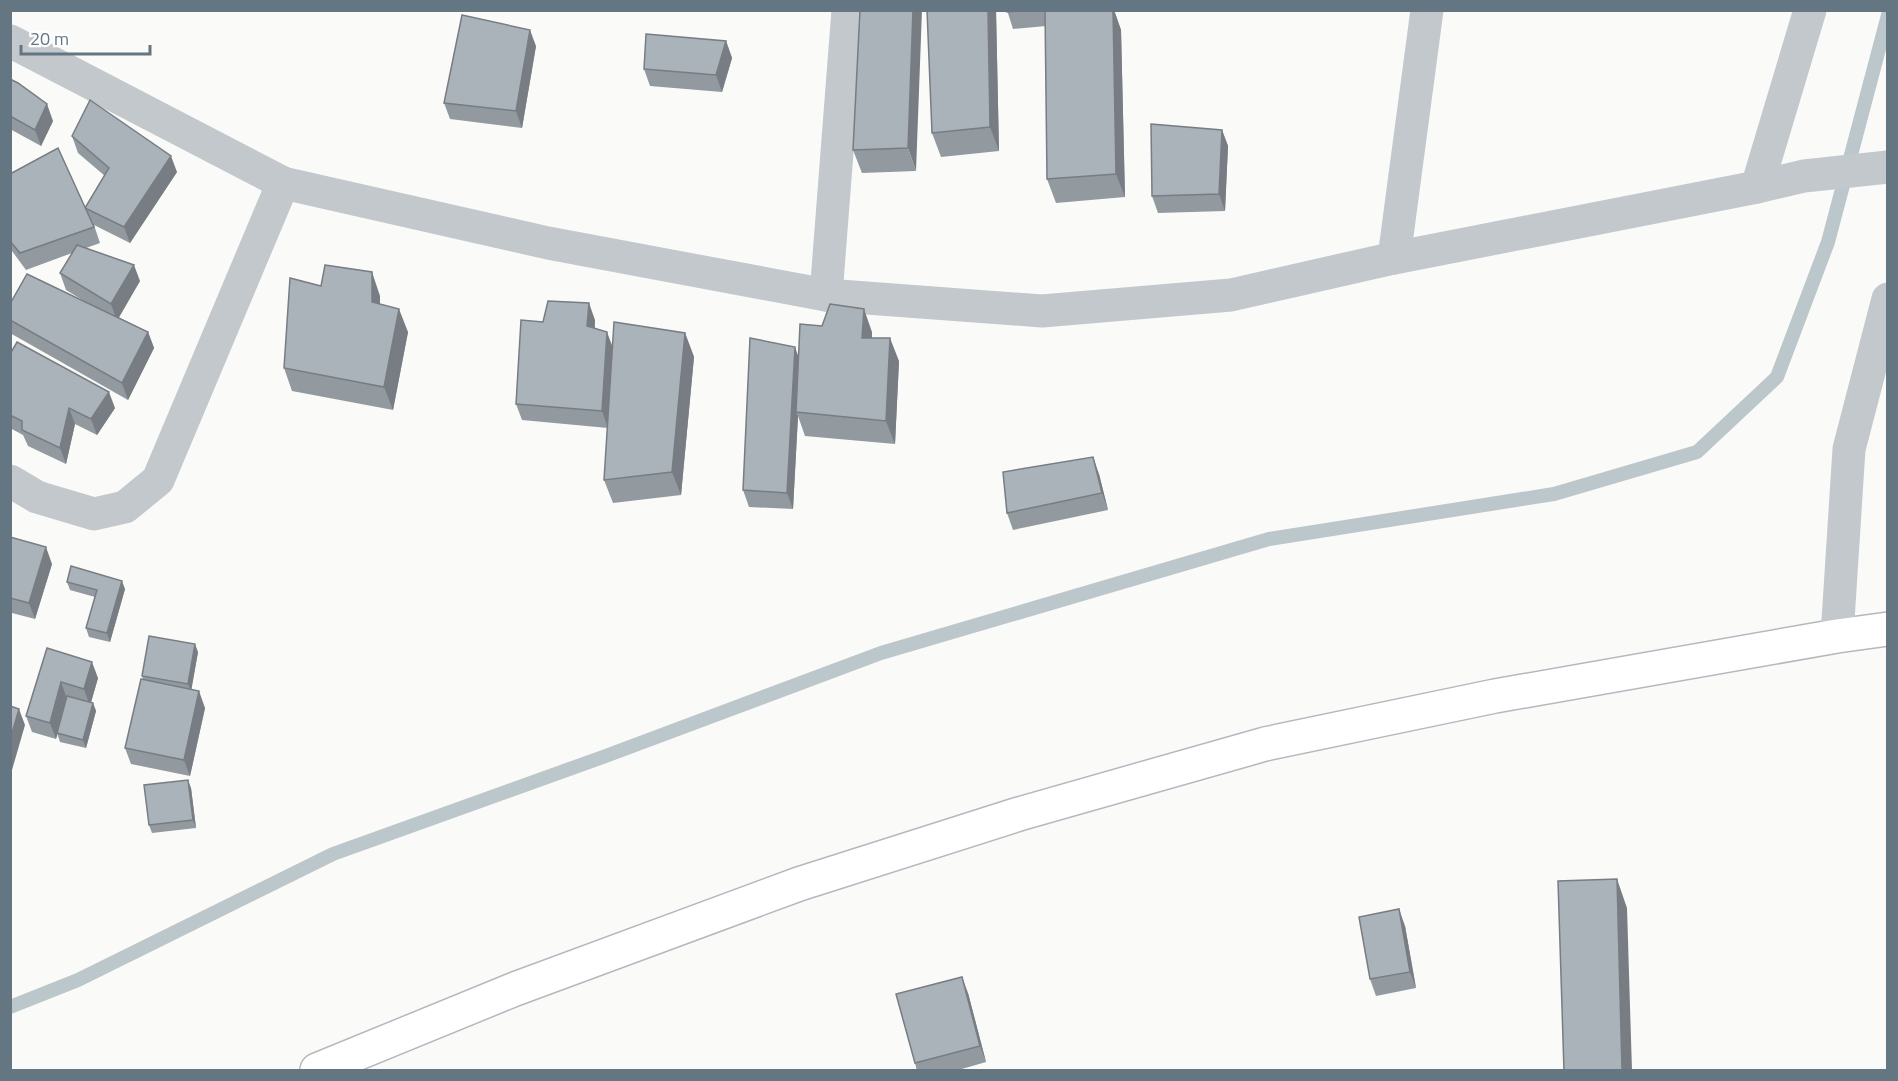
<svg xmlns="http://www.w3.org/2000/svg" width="1898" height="1081" font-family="'Titillium Web',sans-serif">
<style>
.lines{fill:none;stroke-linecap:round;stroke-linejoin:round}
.stream{stroke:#bbc7cb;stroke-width:14}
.trunk-casing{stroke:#b4b9bd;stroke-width:36}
.minor{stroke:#c3c8cc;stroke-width:33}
.tertiary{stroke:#c3c8cc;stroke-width:33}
.trunk{stroke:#fff;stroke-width:33}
.wall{fill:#929a9f}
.shaded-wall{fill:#777d82}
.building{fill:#aab3b9;stroke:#777d82;stroke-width:1.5}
</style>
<rect width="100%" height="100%" fill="#fafaf8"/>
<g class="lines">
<!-- stream -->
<polyline class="stream" points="10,1007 78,980 333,854 603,757 881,653 1269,539 1554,494 1697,452 1777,377 1828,242 1888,15"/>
<defs>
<polyline id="trunk" points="317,1070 515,989 799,884 1019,814 1265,744 1495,696 1837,636 1888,629"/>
</defs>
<!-- trunk casing -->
<use href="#trunk" class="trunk-casing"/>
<!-- minor -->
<g class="minor">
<polyline points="10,41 283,183 548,243 826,295"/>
<polyline points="1757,187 1810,10"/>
<polyline points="1394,258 1427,10"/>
<polyline points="10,481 37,497 94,514 125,507 158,480 283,183"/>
</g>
<!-- tertiary -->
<g class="tertiary">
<polyline points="848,10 826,295 1042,311 1231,295 1394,258 1757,187 1804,176 1888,167"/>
<polyline points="1837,636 1849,449 1888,299"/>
</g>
<!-- trunk -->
<use href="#trunk" class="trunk"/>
</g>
<!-- wall -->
<g class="wall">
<polygon points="860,10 916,171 862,173 853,150"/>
<polygon points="927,10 996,10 999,151 941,157 932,133"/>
<polygon points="1007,10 1114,10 1121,30 1125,197 1056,203 1047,179 1046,26 1013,29"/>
<polygon points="726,41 732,58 722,92 650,86 644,69"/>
<polygon points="536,46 522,128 450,119 444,103"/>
<polygon points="10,79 53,121 41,146 10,129"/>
<polygon points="1222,130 1228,146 1225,211 1158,213 1152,196"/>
<polygon points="72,136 177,172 130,243 94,225 100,243 86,248 140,281 118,317 148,332 154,348 128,400 10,333 10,304 84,301 66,290 60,273 72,253 26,270 12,251 10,251 10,174 86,208 105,176 78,153"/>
<polygon points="321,286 380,296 380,304 408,332 393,410 292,391 284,368"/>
<polygon points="595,320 595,328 613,347 685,333 694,357 681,495 613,503 604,480 608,428 522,420 516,404 543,322"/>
<polygon points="872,332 872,338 899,361 895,444 805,436 798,416 793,509 749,507 743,490 798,356"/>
<polygon points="10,354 115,408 97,435 75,424 66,464 28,446 23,435 10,428"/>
<polygon points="1099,474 1108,510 1013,530 1007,513"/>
<polygon points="10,537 52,564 35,619 12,613 10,619"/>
<polygon points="67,582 125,589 110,642 89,637 86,628 95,597 70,590"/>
<polygon points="47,648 98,678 91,702 93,703 96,711 86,748 60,742 57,733 58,732 56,739 32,732 26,716"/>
<polygon points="198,652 191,690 205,708 190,776 131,764 125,748 143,679 142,676"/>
<polygon points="191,788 196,828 152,833 149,825"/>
<polygon points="1405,926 1416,988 1376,996 1370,979"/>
<polygon points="968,993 986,1062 955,1071 917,1071 915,1063"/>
</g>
<!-- shaded-wall -->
<g class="shaded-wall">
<polygon points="913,10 922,10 916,171 908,148"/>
<polygon points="988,10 996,10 999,151 990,127"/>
<polygon points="1113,10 1114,10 1121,30 1125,197 1116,174"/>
<polygon points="530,30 536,46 522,128 516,111"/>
<polygon points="726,41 732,58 722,92 716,75"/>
<polygon points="47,104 53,121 41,146 35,130"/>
<polygon points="1222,130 1228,146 1225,211 1219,194"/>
<polygon points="171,156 177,172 130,243 124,227"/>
<polygon points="134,265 140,281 117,321 111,304"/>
<polygon points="372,272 380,296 380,325 372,302"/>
<polygon points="589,303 595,320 593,342 587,326"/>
<polygon points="399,309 408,332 393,410 384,387"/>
<polygon points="864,309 872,332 871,361 862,338"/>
<polygon points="148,332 154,348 128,400 122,383"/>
<polygon points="607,332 613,348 608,428 602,411"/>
<polygon points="685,333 694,357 681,495 672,472"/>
<polygon points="890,338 899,361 895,444 886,421"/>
<polygon points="795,347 801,364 796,412 798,416 793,509 787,493"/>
<polygon points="109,392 115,408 97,435 91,419"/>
<polygon points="69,408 75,424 66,464 60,448"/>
<polygon points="1093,457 1099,474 1108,510 1102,493"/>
<polygon points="46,547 52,564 35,619 29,603"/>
<polygon points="122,581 125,589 110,642 107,633"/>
<polygon points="195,644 198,652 191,692 188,684"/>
<polygon points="92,662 98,678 90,706 84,689"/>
<polygon points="61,682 67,699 56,739 50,723"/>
<polygon points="199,691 205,708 190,776 184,760"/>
<polygon points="93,703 96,711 86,748 83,740"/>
<polygon points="19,709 25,725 10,777 10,740"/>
<polygon points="188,780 191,788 196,828 193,820"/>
<polygon points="1617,879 1627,908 1632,1071 1622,1071"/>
<polygon points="1399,909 1405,926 1416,988 1410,972"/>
<polygon points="962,977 968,993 986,1062 980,1046"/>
</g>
<!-- building -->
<g class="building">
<polygon points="860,10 913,10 908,148 853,150"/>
<polygon points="927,10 988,10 990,127 932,133"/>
<polygon points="1007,10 1028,10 1007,12"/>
<polygon points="1045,10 1113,10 1116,174 1047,179"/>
<polygon points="462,15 530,30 516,111 444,103"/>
<polygon points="646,34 726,41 716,75 644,69"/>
<polygon points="10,79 18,83 47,104 35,130 10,116"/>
<polygon points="90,100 171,156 124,227 85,208 109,168 72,136"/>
<polygon points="1151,124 1222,130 1219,194 1152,196"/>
<polygon points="58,148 94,227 20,253 10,241 10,174"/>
<polygon points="77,245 134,265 111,304 60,273"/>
<polygon points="325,265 372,272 372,302 399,309 384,387 284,368 290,278 321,286"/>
<polygon points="27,274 148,332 122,383 10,320 10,304"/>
<polygon points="548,301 589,303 587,326 607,332 602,411 516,404 521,320 543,322"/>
<polygon points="830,304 864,309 862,338 890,338 886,421 796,412 800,324 822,326"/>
<polygon points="614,322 685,333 672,472 604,480"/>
<polygon points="750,338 795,347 787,493 743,490"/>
<polygon points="17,342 109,392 91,419 69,408 60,448 22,430 22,421 10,415 10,354"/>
<polygon points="1093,457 1102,493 1007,513 1003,472"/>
<polygon points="10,537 46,547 29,603 10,598"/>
<polygon points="71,566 122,581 107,633 86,628 97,590 67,582"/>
<polygon points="149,636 195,644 188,684 142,676"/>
<polygon points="47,648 92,662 84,689 61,682 50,723 26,716"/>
<polygon points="141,679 199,691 184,760 125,748"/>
<polygon points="67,696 93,703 83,740 57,733"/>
<polygon points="10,706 19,709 10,740"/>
<polygon points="188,780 193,820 149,825 144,785"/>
<polygon points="1617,879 1622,1070 1564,1071 1558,881"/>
<polygon points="1399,909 1410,972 1370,979 1359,917"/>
<polygon points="962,977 980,1046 915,1063 896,994"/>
</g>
<!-- border -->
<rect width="1898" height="1081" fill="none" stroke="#657683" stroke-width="24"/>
<!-- scale -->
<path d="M21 45v9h129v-9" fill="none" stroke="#657683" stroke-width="3"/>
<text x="30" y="45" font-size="18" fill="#657683" stroke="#ffffff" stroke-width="4.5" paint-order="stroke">20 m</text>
</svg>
